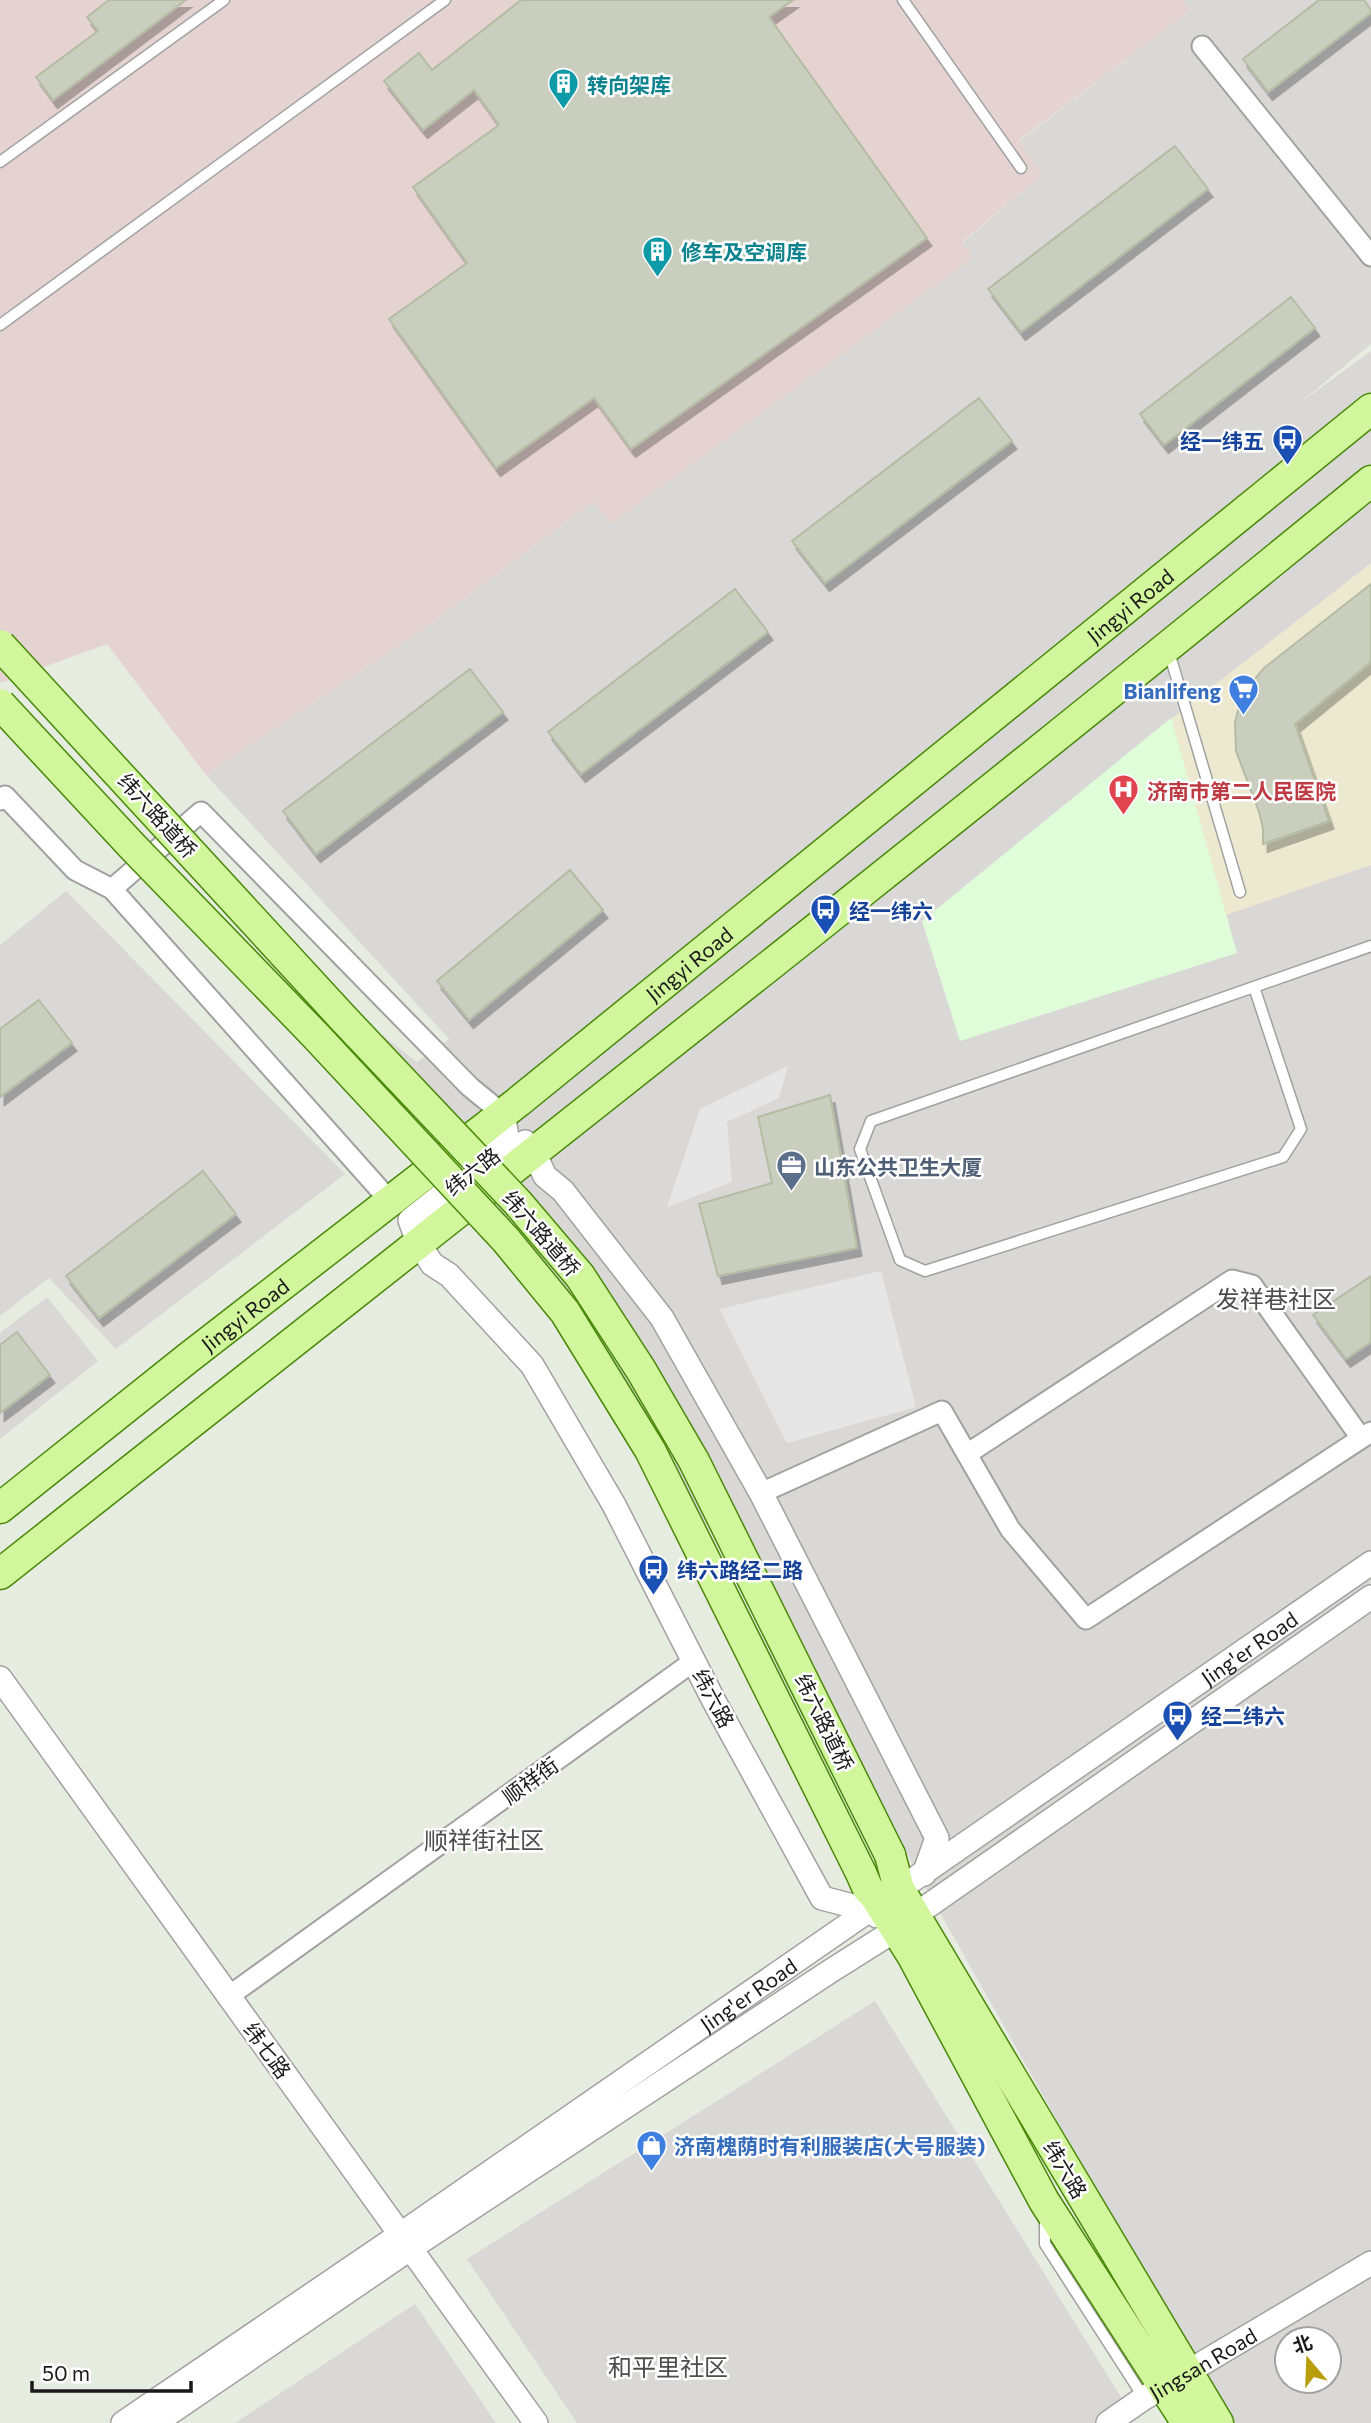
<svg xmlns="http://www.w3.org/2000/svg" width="1371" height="2423" font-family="Commissioner,'Noto Sans SC',sans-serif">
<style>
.residential{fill:#d9d8d7;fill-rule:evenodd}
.commercial{fill:#ece9d0}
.industrial{fill:#e5d3d2}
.education{fill:#defdd8}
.parking{fill:#e6e6e6}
.building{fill:#c9cebe;stroke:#b5bca4;stroke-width:2;filter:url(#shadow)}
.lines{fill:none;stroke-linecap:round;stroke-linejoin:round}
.service-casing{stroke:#a1a1a1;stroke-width:13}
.minor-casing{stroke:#a1a1a1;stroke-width:23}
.tertiary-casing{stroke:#a1a1a1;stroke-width:26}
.primary-casing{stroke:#488908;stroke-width:33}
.service{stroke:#fff;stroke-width:10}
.minor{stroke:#fff;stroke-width:19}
.tertiary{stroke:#fff;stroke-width:23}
.primary{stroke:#d1f69b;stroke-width:30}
.primary-bridge-casing{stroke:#488908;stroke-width:33;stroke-linecap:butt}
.primary-bridge{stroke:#d1f69b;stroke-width:30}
.labels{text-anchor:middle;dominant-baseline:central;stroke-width:5;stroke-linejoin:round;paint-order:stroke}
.culture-label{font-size:21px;font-weight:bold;fill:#0d838f;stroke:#fff;text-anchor:start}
.transit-label{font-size:21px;font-weight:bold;fill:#164399;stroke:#fff;text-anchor:start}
.street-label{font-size:21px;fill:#1a1a1a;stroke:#fff}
.shop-label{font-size:21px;font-weight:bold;fill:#366cbe;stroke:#fff;text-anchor:end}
.health-label{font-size:21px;font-weight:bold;fill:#be3a42;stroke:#fff;text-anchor:start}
.service-label{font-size:21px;font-weight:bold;fill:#4e5e75;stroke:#fff;text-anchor:start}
.quarter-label{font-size:24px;fill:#4d4d4d;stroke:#fff}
</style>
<defs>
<filter id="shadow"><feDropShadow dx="4.5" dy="8" stdDeviation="0" flood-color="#0004"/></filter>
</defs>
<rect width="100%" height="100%" fill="#e6ece0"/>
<!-- residential -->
<g class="residential">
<path d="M1183,0H1371V344L1297,405L1371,351V2423H1228L768,1608L304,975L417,1062L449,1039L206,775L428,626L593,502L612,523L972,258L962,243L1042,175L1019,141L1190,11ZM1287,2339H1329V2381H1287Z"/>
<polygon points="66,891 345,1174 116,1349 49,1278 0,1316 0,945"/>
<polygon points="47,1297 98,1361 0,1439 0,1333"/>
<polygon points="875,2001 1129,2410 1108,2423 577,2423 467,2259"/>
<polygon points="415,2304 496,2423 235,2423"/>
</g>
<!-- commercial -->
<polygon class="commercial" points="1371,563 1371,865 1226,915 1171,719"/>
<!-- industrial -->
<polygon class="industrial" points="0,0 1183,0 1190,11 1019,140 1042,175 962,242 973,258 611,524 593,502 428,626 206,775 107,644 0,683"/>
<!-- education -->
<polygon class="education" points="1171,718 1237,953 960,1041 922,921"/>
<!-- parking -->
<g class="parking">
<polygon points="788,1066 779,1098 727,1122 732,1182 667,1207 700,1109"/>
<polygon points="881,1271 916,1407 787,1443 720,1309"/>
</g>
<!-- building -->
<g class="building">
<polygon points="109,0 186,0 53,100 36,77 98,31 87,17"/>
<polygon points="521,0 793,0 769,17 927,238 631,449 594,398 496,468 389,319 467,263 413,187 499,125 474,90 423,130 384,81 419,53 432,70"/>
<polygon points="1319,0 1364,0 1371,10 1371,13 1268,92 1243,59"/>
<polygon points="1175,146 1208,189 1021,332 988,289"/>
<polygon points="1291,297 1315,328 1164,445 1140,414"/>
<polygon points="979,398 1012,441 825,583 792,541"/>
<polygon points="1371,584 1371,662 1295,724 1329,821 1263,844 1263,828 1259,812 1236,751 1235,722 1239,707 1245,691 1264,668"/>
<polygon points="735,589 768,632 581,774 548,732"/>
<polygon points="470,669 503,712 316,854 283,811"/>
<polygon points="570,870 603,910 469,1020 437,981"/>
<polygon points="39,1000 72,1043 0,1097 0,1029"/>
<polygon points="830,1095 857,1248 718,1276 699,1204 772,1183 758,1117"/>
<polygon points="203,1171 236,1214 99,1318 66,1276"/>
<polygon points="1371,1276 1371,1342 1346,1359 1313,1315"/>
<polygon points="17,1332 50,1375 0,1413 0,1345"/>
</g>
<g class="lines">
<defs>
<g id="service">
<polyline points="903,0 1021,168"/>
<polyline points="0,162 224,0"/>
<polyline points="0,325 445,0"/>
<polyline points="1169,652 1240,892"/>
<polyline points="1254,987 1301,1129 1283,1157 925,1271 900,1260 860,1149 871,1121 1371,946"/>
<polyline points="1045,2219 1045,2244 1144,2398"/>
</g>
<g id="minor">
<polyline points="1202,46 1371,256"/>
<polyline points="0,800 5,796 75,870 112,889 390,1201"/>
<polyline points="112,889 201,812 470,1087 503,1114"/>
<polyline points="967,1454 1232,1280 1252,1285 1361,1438"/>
<polyline points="761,1493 942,1411 1010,1529 1086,1619 1371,1432"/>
<polyline points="229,1996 694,1661"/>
</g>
<g id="tertiary">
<polyline points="503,1114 508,1143 410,1220 418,1242 432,1264 449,1275 532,1365 614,1505 714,1701 822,1898 868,1910 877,1916"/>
<polyline points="525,1142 534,1153 545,1176 563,1191 662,1318 761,1493 937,1838 924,1874"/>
<polyline points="0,1678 536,2423"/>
<path id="s1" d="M123,2423L401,2234L1371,1563"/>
<polyline points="155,2423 411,2248 829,1972 897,1929 915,1915 1371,1597"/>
<path id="s2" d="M1108,2423L1144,2398L1371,2263"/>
</g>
<g id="primary">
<path id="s3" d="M0,1508L188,1358L518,1102L1371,409"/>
<path d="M0,1574C458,1211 919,852 1371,481"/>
<polyline points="890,1855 899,1889 1218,2423"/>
<polyline points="861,1873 868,1889 875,1896 912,1955 1044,2201 1187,2423"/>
</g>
</defs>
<!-- service casing -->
<use href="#service" class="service-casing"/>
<!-- minor casing -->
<use href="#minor" class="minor-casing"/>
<!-- tertiary casing -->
<use href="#tertiary" class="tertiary-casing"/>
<!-- primary casing -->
<use href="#primary" class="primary-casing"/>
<!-- service -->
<use href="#service" class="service"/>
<!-- minor -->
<use href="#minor" class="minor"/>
<!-- tertiary -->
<use href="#tertiary" class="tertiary"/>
<!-- primary -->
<use href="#primary" class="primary"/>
<defs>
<g id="primary-bridge">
<polyline points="0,645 342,1017 518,1203 580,1276 641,1370 694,1461 890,1855"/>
<polyline points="0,704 132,846 315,1035 506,1240 565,1312 650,1450 861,1873"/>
</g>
</defs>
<!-- primary-bridge casing -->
<use href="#primary-bridge" class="primary-bridge-casing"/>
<!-- primary-bridge -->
<use href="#primary-bridge" class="primary-bridge"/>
</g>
<!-- icons -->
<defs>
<symbol id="building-pin" viewBox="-11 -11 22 30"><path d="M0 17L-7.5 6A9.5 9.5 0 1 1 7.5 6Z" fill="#0f9aa8" stroke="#fff"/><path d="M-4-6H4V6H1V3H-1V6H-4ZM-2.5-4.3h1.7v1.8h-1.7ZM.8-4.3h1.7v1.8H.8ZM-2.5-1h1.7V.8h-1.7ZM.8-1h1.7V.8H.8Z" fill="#fff"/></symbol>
<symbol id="bus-pin" viewBox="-11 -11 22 30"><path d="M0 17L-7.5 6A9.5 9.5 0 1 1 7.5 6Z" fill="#1a4fb4" stroke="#fff"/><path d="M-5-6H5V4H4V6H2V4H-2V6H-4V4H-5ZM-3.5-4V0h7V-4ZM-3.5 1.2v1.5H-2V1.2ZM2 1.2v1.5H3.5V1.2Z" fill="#fff"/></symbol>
<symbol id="supermarket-pin" viewBox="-11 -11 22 30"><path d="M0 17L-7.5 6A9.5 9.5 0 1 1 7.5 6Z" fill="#3f7fe0" stroke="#fff"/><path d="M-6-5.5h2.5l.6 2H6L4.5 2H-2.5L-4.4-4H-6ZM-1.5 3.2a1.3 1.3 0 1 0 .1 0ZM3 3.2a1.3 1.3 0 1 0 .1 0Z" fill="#fff"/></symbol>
<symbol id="hospital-pin" viewBox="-11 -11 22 30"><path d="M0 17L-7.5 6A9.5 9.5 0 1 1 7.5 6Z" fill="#e0444e" stroke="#fff"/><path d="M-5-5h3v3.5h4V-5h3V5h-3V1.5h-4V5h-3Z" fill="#fff"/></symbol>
<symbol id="office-pin" viewBox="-11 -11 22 30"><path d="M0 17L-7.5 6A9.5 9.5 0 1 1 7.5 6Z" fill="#5c6f8a" stroke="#fff"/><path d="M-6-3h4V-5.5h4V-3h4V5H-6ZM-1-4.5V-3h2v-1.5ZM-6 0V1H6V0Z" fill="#fff"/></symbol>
<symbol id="shop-pin" viewBox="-11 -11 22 30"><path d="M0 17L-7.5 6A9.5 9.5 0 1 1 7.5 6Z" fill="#3f7fe0" stroke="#fff"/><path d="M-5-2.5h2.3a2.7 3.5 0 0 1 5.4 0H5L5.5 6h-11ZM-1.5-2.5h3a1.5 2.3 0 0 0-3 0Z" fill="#fff"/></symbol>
</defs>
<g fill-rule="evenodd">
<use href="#building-pin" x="546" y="66" width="35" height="47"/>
<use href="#building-pin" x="640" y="234" width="35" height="47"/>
<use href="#bus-pin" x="1270" y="422" width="35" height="47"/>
<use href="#supermarket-pin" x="1226" y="672" width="35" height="47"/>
<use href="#hospital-pin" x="1106" y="772" width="35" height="47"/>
<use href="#bus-pin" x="808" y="892" width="35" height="47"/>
<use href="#office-pin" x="774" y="1148" width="35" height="47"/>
<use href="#bus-pin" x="636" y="1552" width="35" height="47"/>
<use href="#bus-pin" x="1160" y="1698" width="35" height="47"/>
<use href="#shop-pin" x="634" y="2128" width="35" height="47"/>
</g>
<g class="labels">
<!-- culture labels -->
<g class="culture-label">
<text x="587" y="84">转向架库</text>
<text x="681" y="251">修车及空调库</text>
</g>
<!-- transit labels -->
<g class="transit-label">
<text x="1264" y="440" text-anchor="end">经一纬五</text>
<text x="849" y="910">经一纬六</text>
<text x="677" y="1569">纬六路经二路</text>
<text x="1201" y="1715">经二纬六</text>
</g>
<!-- street labels -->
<g class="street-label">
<text stroke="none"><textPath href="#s3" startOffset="1446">Jingyi Road</textPath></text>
<text transform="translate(158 815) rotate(48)">纬六路道桥</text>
<text stroke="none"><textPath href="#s3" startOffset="878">Jingyi Road</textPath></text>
<text transform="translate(472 1171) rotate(-38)">纬六路</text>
<text transform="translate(542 1233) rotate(49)">纬六路道桥</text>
<text stroke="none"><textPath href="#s3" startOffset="312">Jingyi Road</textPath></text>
<text stroke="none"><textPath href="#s1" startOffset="1367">Jing'er Road</textPath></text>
<text transform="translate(714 1698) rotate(62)">纬六路</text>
<text transform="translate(825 1722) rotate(64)">纬六路道桥</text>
<text transform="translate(530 1780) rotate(-36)">顺祥街</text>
<text stroke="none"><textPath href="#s1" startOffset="758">Jing'er Road</textPath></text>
<text transform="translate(268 2050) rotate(54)">纬七路</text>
<text transform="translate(1066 2169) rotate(59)">纬六路</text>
<text stroke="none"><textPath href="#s2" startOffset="112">Jingsan Road</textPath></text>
</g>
<!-- shop labels -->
<g class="shop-label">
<text x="1221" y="690">Bianlifeng</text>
<text x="674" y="2145" text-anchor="start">济南槐荫时有利服装店(大号服装)</text>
</g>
<!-- health labels -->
<g class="health-label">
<text x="1147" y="790">济南市第二人民医院</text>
</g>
<!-- service labels -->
<g class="service-label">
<text x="814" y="1166">山东公共卫生大厦</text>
</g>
<!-- quarter labels -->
<g class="quarter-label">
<text x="1276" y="1298">发祥巷社区</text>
<text x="484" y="1839">顺祥街社区</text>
<text x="668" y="2366">和平里社区</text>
</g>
</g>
<!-- north arrow -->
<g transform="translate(1308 2360) rotate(341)"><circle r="33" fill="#ffffff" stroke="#a3a3a3" stroke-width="2"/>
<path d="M0-5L12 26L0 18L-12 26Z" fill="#ba9d0b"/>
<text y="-10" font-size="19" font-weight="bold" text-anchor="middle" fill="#1a1a1a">北</text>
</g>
<!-- scale -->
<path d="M32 2381v10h159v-10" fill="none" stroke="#1a1a1a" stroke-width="3.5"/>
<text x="42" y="2381" font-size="21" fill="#1a1a1a" stroke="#ffffff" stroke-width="5" paint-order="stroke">50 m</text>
</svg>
